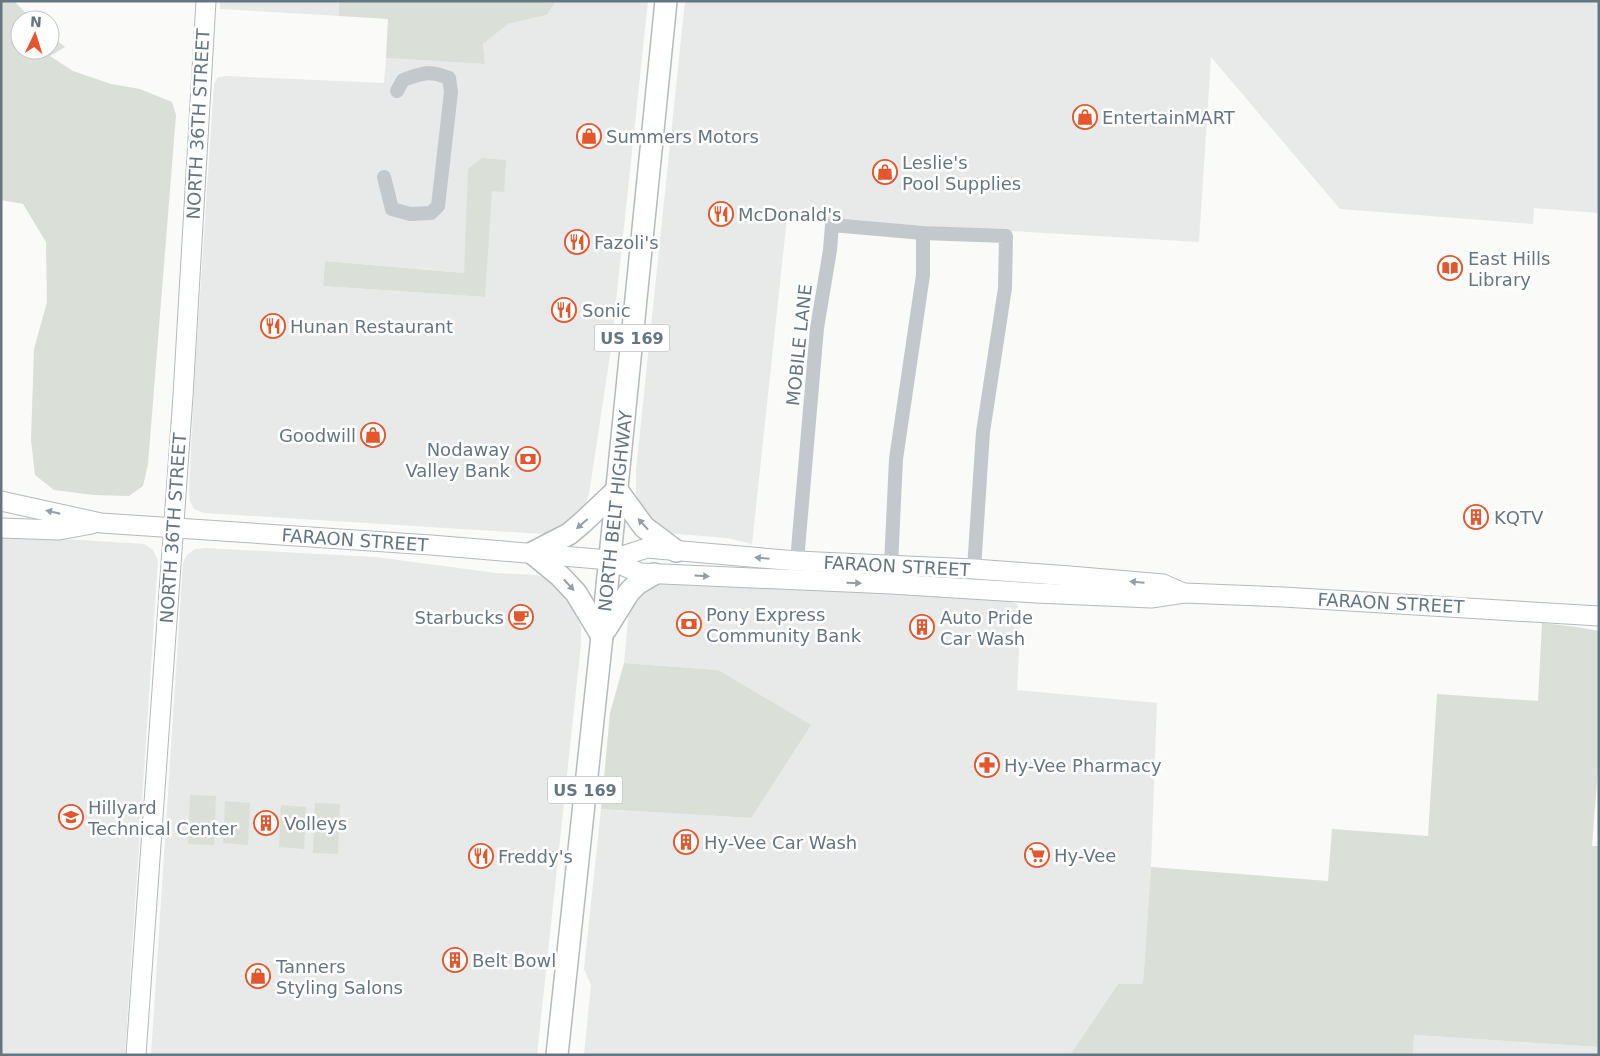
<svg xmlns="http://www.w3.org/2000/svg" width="1600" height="1056" font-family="'DejaVu Sans',sans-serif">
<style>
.built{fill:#e8e9e9;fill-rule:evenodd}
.green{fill:#dadfd7}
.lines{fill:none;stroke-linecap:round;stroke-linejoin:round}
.secondary-casing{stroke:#b3babf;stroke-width:21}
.primary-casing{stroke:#b5babe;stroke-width:24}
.street{stroke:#c3c8cc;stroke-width:14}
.secondary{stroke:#fff;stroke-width:19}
.primary{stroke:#fff;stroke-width:21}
.oneway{fill:#939fa8}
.labels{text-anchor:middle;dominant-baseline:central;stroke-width:5;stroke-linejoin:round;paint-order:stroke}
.shield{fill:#fff;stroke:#939fa8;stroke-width:1}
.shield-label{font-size:16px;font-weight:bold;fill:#657683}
.poi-label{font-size:18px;fill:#657683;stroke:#fff;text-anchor:start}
.street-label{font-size:18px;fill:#657683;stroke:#fff}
</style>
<rect width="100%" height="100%" fill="#fafaf8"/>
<!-- built -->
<g class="built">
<polygon points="220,1 339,1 339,16 220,9"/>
<path d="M556,1H648L611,349L589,494L583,510L574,520L553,532L543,534L204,513L194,509L190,501L189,490L195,371L214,83L218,77L227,76L384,83L386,58L485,64L483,44L508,24L547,15ZM482,158L485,297L323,286L325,261L464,273Z"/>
<polygon points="685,1 1599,1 1599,213 1534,208 1533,224 1340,209 1211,57 1199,242 787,218 752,544 727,538 664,533 640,508 636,493 636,470"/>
<polygon points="1,535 144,544 153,550 158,561 125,1055 1,1055"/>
<polygon points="206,548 376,557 496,573 536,575 549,579 565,590 576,609 581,627 581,644 537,1055 151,1055 183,562 187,555 195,549"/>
<polygon points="651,578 977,597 1007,601 1017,604 1021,611 1017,690 1157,703 1151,867 1143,984 1118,984 1070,1055 584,1055 591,985 584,969 601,809 751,818 718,670 624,663 629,608"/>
<polygon points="1414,1035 1599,1047 1599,1055 1413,1055"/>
</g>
<!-- green -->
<g class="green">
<polygon points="1,1 14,1 33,20 20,20 20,50 50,50 50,35 65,47 50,56 73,71 111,84 140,89 172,102 176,115 148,464 143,486 129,496 94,495 54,490 35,475 31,440 34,349 47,302 46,242 23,204 1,200"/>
<polygon points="339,1 556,1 547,15 508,24 483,44 485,64 386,58 388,19 339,16"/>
<polygon points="482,158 506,160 504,192 492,191 485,297 323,286 325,261 464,273 468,169"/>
<polygon points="1542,623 1577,627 1599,631 1599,756 1592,846 1599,846 1599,1047 1414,1035 1413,1055 1070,1055 1118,984 1143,984 1151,867 1328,881 1332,829 1428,836 1437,694 1538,701"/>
<polygon points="624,663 718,670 811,725 751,818 601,809 610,713"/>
<polygon points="190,795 216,796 214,845 188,844"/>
<polygon points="225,801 250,803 248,845 223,843"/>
<polygon points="315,803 340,804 338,854 313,853"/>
<polygon points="281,805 306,807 304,849 279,847"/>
</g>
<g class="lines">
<defs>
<g id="secondary">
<polyline points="1,501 101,523 431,545 610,560 640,573 891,584 1036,593 1151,598 1184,593 1283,597 1599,616"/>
<polyline points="1,528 59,530 92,524"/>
<polyline points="610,560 647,548 797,561 974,569 1070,576 1163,584 1181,592"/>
<polyline points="136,1055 183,396 206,1"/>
</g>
<g id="primary">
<polyline points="606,629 629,592 637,584 654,574"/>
<polyline points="602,636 576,593 560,576 532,553 569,534 582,523 617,490 644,527 676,551"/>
<polyline points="557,1055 602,636 666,1"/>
</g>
</defs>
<!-- secondary casing -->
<use href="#secondary" class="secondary-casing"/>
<!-- primary casing -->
<use href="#primary" class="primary-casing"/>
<!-- street -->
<g class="street">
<path d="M384,177L392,209L410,214L431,213L438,206L451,92L449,78C429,70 423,73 403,80L397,91"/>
<polyline points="797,561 817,328 830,250 832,225 923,233 1006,236 1005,288 983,432 974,569"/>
<polyline points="891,565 896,459 923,275 923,233"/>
</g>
<!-- secondary -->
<use href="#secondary" class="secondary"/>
<!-- primary -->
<use href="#primary" class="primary"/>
</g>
<!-- one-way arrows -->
<defs><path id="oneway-solid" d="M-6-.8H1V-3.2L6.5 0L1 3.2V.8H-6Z" transform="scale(1.25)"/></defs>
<g class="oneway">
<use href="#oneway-solid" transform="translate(53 512) rotate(-167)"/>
<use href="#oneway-solid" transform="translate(582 524) rotate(139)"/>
<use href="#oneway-solid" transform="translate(643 524) rotate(-132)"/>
<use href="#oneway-solid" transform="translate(762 558) rotate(-175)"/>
<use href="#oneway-solid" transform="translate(702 576) rotate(3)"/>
<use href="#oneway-solid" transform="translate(1137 582) rotate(-175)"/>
<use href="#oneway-solid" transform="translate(854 583) rotate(2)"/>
<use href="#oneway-solid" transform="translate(569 585) rotate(47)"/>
</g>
<!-- icons -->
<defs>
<symbol id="shop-ring" viewBox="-11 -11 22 22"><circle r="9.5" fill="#fff" stroke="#e4572e" stroke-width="1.5"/><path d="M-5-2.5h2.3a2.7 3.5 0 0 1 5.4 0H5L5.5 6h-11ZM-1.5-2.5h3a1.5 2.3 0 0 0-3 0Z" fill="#e4572e"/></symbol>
<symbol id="restaurant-ring" viewBox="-11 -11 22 22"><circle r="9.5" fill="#fff" stroke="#e4572e" stroke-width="1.5"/><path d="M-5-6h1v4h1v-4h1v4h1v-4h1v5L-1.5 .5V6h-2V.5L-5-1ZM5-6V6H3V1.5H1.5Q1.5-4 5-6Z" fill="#e4572e"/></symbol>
<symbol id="library-ring" viewBox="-11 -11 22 22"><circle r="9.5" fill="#fff" stroke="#e4572e" stroke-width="1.5"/><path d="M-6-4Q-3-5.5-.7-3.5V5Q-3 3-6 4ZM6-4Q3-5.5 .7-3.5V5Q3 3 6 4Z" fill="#e4572e"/></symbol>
<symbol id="bank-ring" viewBox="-11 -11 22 22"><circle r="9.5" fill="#fff" stroke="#e4572e" stroke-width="1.5"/><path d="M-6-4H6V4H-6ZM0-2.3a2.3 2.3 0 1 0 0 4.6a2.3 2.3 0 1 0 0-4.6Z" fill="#e4572e"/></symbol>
<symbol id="building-ring" viewBox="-11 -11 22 22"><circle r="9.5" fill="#fff" stroke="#e4572e" stroke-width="1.5"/><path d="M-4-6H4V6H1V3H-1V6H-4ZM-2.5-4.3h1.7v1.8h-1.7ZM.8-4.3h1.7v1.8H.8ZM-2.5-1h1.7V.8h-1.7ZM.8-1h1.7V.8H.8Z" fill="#e4572e"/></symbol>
<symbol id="cafe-ring" viewBox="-11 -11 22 22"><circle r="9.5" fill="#fff" stroke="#e4572e" stroke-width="1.5"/><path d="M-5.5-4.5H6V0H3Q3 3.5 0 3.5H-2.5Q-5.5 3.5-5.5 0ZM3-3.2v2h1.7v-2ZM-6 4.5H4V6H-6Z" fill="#e4572e"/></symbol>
<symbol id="pharmacy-ring" viewBox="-11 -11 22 22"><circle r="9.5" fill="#fff" stroke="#e4572e" stroke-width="1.5"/><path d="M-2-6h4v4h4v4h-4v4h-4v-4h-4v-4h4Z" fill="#e4572e"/></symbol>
<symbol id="school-ring" viewBox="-11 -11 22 22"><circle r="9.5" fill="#fff" stroke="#e4572e" stroke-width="1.5"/><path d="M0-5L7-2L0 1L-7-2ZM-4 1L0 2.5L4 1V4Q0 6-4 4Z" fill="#e4572e"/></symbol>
<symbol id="supermarket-ring" viewBox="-11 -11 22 22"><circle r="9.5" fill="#fff" stroke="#e4572e" stroke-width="1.5"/><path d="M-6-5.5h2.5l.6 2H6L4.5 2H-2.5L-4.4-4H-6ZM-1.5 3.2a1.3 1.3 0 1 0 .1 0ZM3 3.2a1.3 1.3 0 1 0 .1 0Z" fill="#e4572e"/></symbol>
</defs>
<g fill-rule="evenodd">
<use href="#shop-ring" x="1071" y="103" width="28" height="28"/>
<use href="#shop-ring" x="575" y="122" width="28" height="28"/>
<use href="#shop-ring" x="871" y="158" width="28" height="28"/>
<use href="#restaurant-ring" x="707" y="200" width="28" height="28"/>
<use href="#restaurant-ring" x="563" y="228" width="28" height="28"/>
<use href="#library-ring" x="1436" y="254" width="28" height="28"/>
<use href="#restaurant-ring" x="550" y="296" width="28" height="28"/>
<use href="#restaurant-ring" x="259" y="312" width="28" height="28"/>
<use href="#shop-ring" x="359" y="421" width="28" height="28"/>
<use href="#bank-ring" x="514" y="445" width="28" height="28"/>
<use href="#building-ring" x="1462" y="503" width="28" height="28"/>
<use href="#cafe-ring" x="507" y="603" width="28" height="28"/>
<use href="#bank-ring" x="675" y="610" width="28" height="28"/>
<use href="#building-ring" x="908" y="613" width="28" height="28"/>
<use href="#pharmacy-ring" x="973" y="751" width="28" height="28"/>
<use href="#school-ring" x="57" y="803" width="28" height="28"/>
<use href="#building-ring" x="252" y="809" width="28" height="28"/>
<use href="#building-ring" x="672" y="828" width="28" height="28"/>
<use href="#supermarket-ring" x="1023" y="841" width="28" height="28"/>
<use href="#restaurant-ring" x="467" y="842" width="28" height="28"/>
<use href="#building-ring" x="441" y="946" width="28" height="28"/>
<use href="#shop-ring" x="244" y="962" width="28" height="28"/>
</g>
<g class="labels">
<!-- shield labels -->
<g class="shield">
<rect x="594.5" y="324.5" width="75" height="27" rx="4"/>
<rect x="547.5" y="776.5" width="75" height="27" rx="4"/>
</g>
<g class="shield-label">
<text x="632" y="338">US 169</text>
<text x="585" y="790">US 169</text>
</g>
<!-- poi labels -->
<g class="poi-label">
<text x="1102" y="117">EntertainMART</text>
<text x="606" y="136">Summers Motors</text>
<text x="902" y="162">Leslie's<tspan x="902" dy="21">Pool Supplies</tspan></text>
<text x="738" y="214">McDonald's</text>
<text x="594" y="242">Fazoli's</text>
<text x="1468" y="258">East Hills<tspan x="1468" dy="21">Library</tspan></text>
<text x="582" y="310">Sonic</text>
<text x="290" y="326">Hunan Restaurant</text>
<text x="356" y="435" text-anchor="end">Goodwill</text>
<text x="510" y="449" text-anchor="end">Nodaway<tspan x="510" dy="21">Valley Bank</tspan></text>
<text x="1494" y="517">KQTV</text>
<text x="706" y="614">Pony Express<tspan x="706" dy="21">Community Bank</tspan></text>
<text x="504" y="617" text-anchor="end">Starbucks</text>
<text x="940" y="617">Auto Pride<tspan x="940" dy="21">Car Wash</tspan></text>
<text x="1004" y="765">Hy-Vee Pharmacy</text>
<text x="88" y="807">Hillyard<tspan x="88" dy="21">Technical Center</tspan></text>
<text x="284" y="823">Volleys</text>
<text x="704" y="842">Hy-Vee Car Wash</text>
<text x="1054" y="855">Hy-Vee</text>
<text x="498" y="856">Freddy's</text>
<text x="472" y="960">Belt Bowl</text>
<text x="276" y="966">Tanners<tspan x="276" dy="21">Styling Salons</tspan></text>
</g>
<!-- street labels -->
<g class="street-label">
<text transform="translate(198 124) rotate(-87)">NORTH 36TH STREET</text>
<text transform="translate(799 345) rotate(-84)">MOBILE LANE</text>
<text transform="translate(615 511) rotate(-84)">NORTH BELT HIGHWAY</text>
<text transform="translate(173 528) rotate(-86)">NORTH 36TH STREET</text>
<text transform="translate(355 540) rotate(4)">FARAON STREET</text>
<text transform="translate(897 566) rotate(3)">FARAON STREET</text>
<text transform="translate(1391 603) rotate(3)">FARAON STREET</text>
</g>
</g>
<!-- border -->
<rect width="1600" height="1056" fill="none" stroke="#657683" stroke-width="5"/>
<!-- north arrow -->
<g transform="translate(35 35) rotate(4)"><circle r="24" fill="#ffffff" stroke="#c1c8cd"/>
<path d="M0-4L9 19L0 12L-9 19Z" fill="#e4572e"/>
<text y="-8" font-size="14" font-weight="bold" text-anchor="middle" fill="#657683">N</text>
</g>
</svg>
